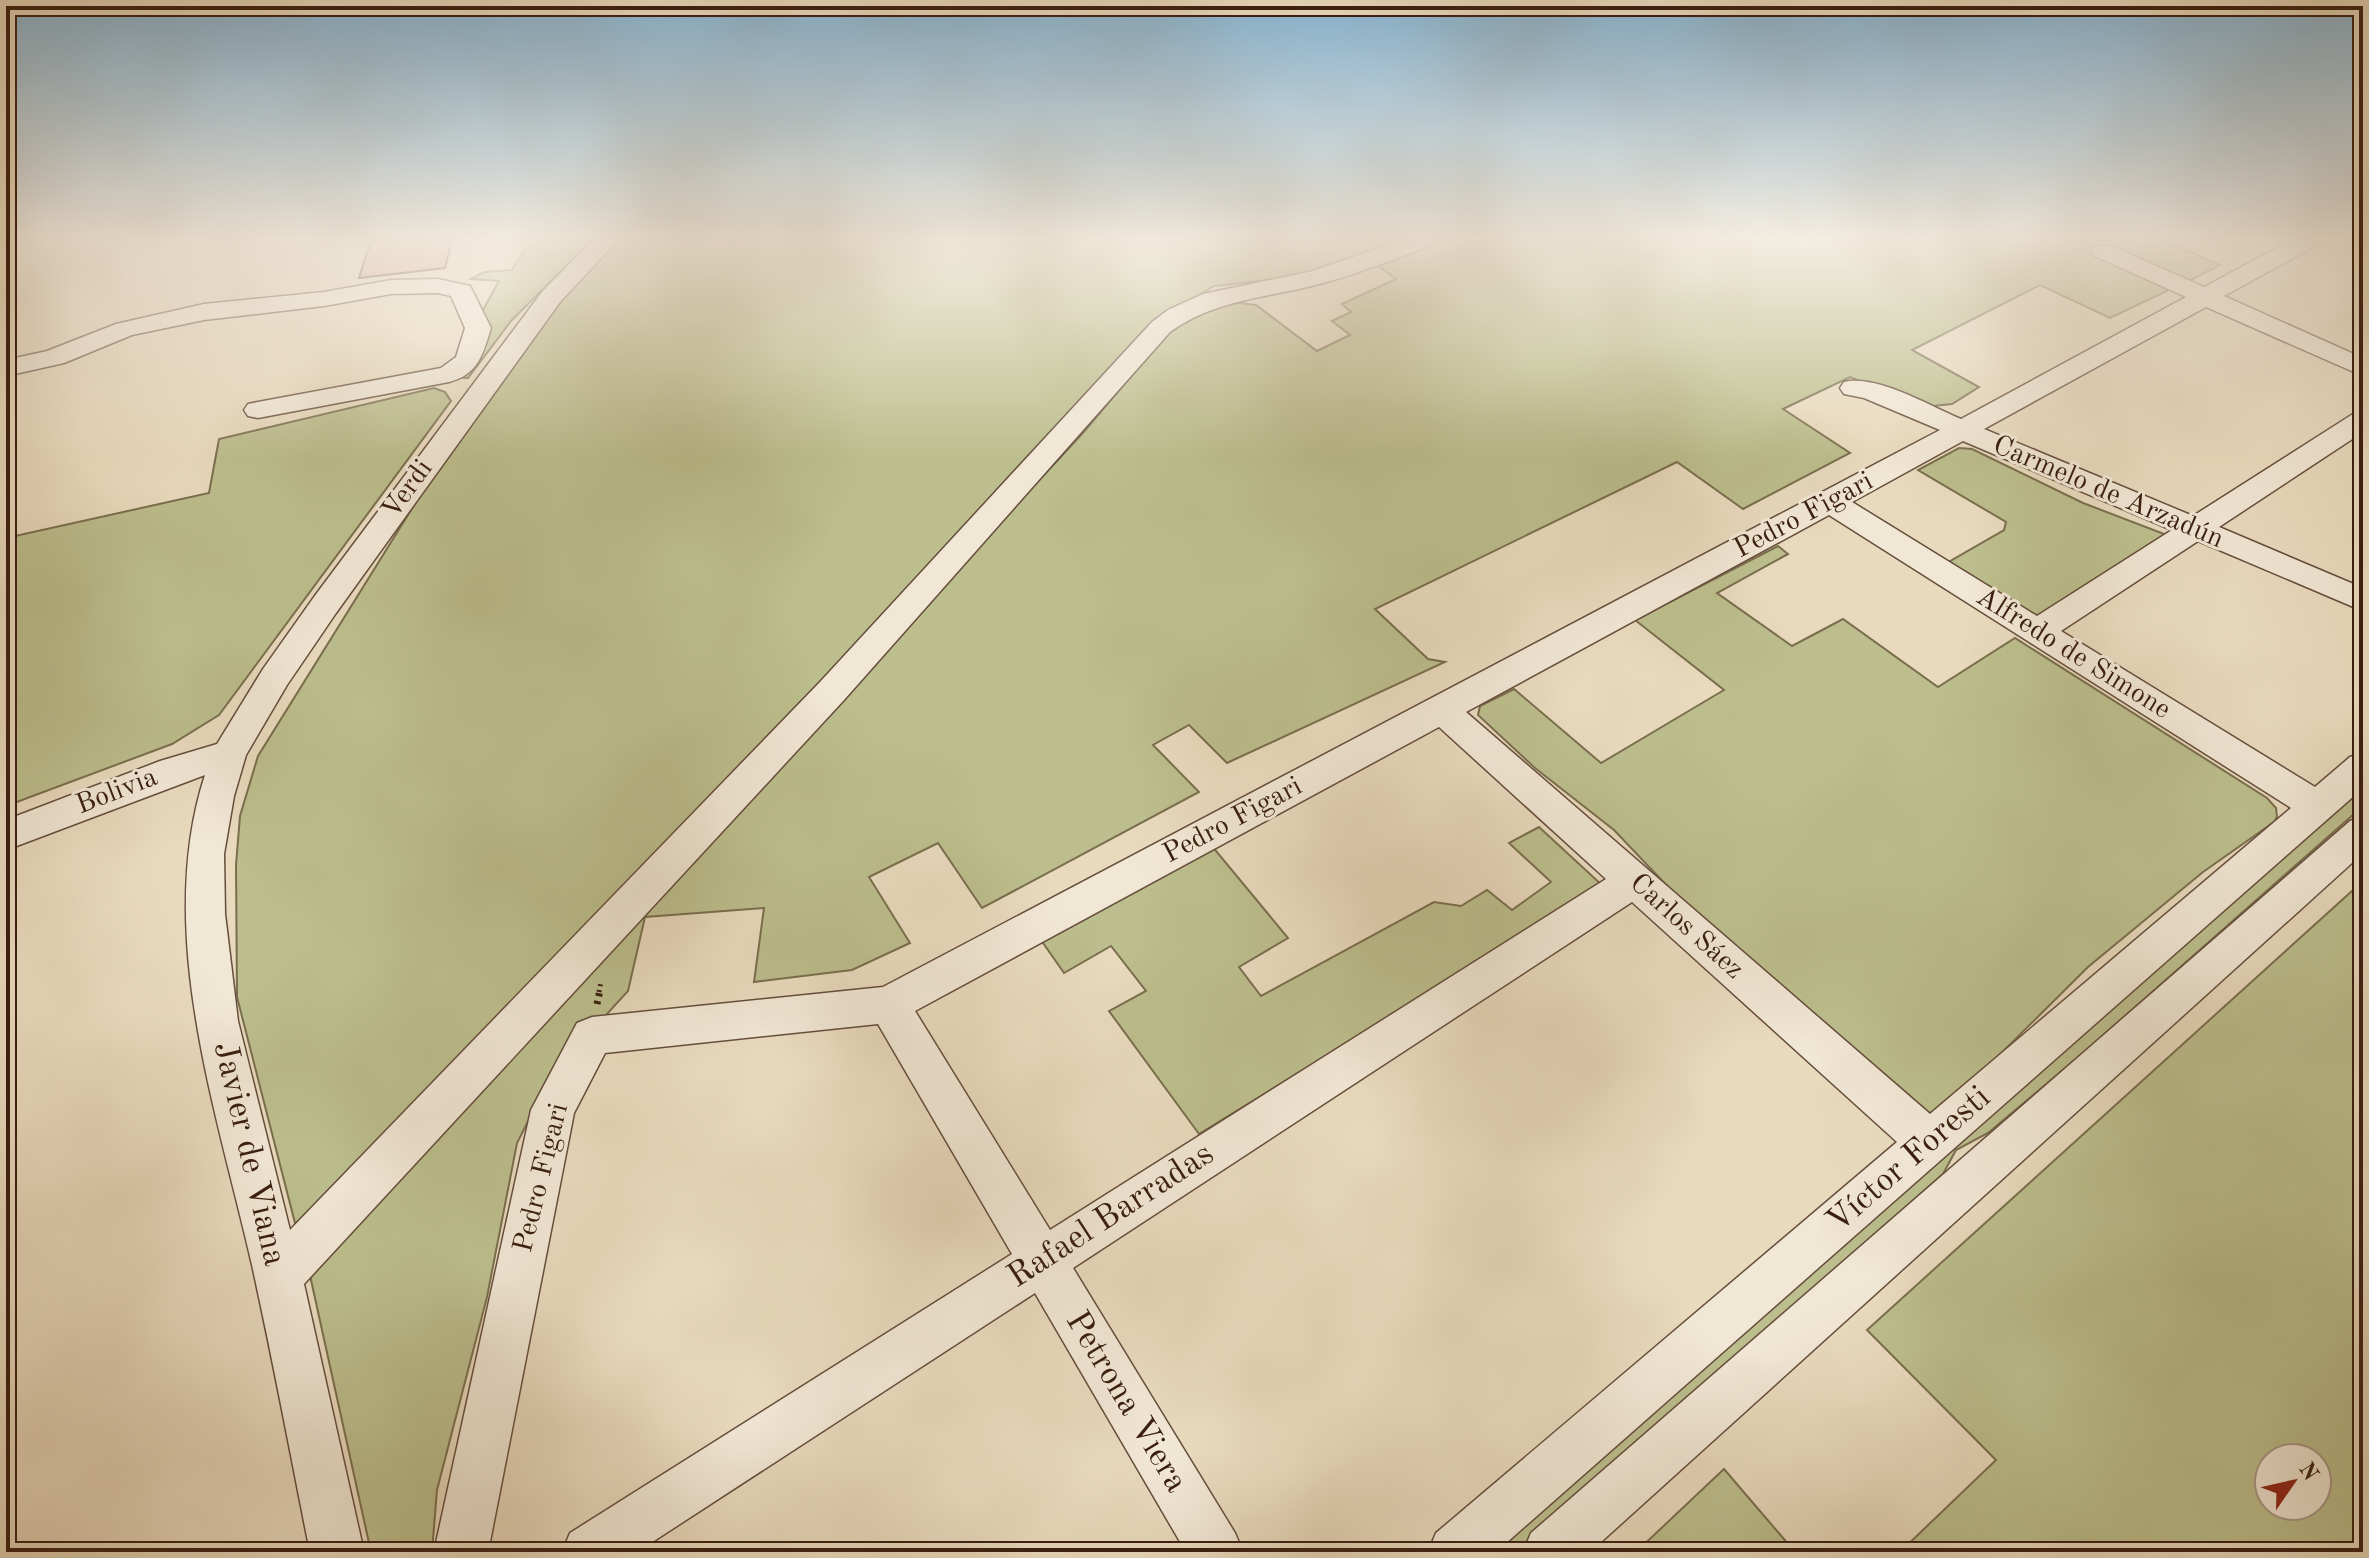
<svg xmlns="http://www.w3.org/2000/svg" width="2369" height="1558" font-family="'Old Standard TT',serif">
<style>
.green{fill:#bcbe8d;stroke:#7a6e4e;stroke-width:2;fill-rule:evenodd}
.building{fill:#da9f90;stroke:#391e10;stroke-width:2}
.lines{fill:none;stroke-linecap:round;stroke-linejoin:round}
.minor-casing{stroke:#654d3c;stroke-width:3}
.path-far1{stroke:#391e10;stroke-width:5;stroke-dasharray:2 4;stroke-linecap:butt}
.path{stroke:#391e10;stroke-width:7;stroke-dasharray:3 5;stroke-linecap:butt}
.minor{fill:#f1e7d5;fill-rule:evenodd}
.labels{text-anchor:middle;dominant-baseline:central;stroke-width:6;stroke-linejoin:round;paint-order:stroke}
.street-label{font-size:28px;fill:#391e10;stroke:#f1e7d5}
.near-street-label{font-size:34px;fill:#391e10;stroke:#f1e7d5}
</style>
<rect width="100%" height="100%" fill="#e9dabe"/>
<filter id="stains"><feTurbulence type="fractalNoise" baseFrequency=".0025" numOctaves="4"/><feColorMatrix values="0 0 0 0 .2 0 0 0 0 .09 0 0 0 0 .02 0 0 0 .5 -.17"/></filter>
<radialGradient id="worn" r=".72"><stop offset=".6" stop-color="#630" stop-opacity="0"/><stop offset="1" stop-color="#630" stop-opacity=".3"/></radialGradient>
<!-- green -->
<g class="green">
<polygon points="541,240 592,240 511,321 468,378 446,377 499,281 471,279 484,272 512,270 524,250"/>
<polygon points="607,240 961,240 970,246 990,240 1400,240 1326,268 1289,278 1214,286 1180,307 296,1227 237,997 236,865 240,816 258,756 533,314"/>
<polygon points="1434,240 2163,240 2220,265 2187,282 2093,253 2169,290 2110,318 2040,285 1912,350 1979,387 1952,404 1924,407 1850,377 1783,409 1850,453 1743,509 1677,462 1375,609 1428,659 1445,662 1227,763 1189,725 1153,745 1199,792 982,908 938,843 869,877 910,943 852,970 754,982 764,908 645,917 628,991 552,1074 517,1143 487,1297 437,1490 432,1552 371,1552 309,1271 639,909 1082,434 1175,324 1211,308 1238,303 1256,305 1317,351 1350,335 1332,321 1351,312 1342,304 1396,279 1374,263"/>
<polygon points="434,388 445,392 451,401 219,715 172,744 6,806 6,538 209,493 219,439"/>
<polygon points="1959,448 1972,449 2083,503 2172,537 2045,626 1933,571 2004,530 2006,522 1918,470"/>
<polygon points="1778,546 1788,554 1717,593 1792,646 1843,619 1938,687 2015,638 2267,798 2276,808 2277,817 2274,822 2203,872 2088,967 1948,1106 1930,1117 1690,910 1614,830 1535,768 1478,715 1480,706 1514,689 1601,763 1724,690 1635,620"/>
<polygon points="2363,775 2363,806 2083,1053 1988,1133 1956,1150 1943,1174 1516,1552 1485,1552"/>
<polygon points="1539,827 1603,886 1199,1134 1109,1011 1146,991 1111,946 1064,973 1041,940 1212,846 1288,938 1239,967 1261,996 1434,902 1461,906 1487,890 1512,910 1551,882 1509,843"/>
<path d="M2363,881V1552H1900L1996,1460L1867,1330ZM2269,1458H2317V1506H2269Z"/>
<polygon points="1724,1469 1795,1552 1636,1552"/>
</g>
<!-- building -->
<polygon class="building" points="371,240 452,240 445,268 359,278"/>
<g class="lines">
<defs>
<g id="minor">
<path d="M593,240H618L560,302L336,613L287,685L246,755L234,796L224,854L225,914L238,1021L290,1230L820,682L1152,322L1168,310L1203,294L1313,271L1403,240H1437L1433,245C1394,259 1356,275 1316,285C1264,298 1214,300 1170,332L844,700L304,1284L364,1552H310C291,1457 273,1360 252,1265C217,1111 154,931 205,775L6,850V820L160,761L217,744L263,669L314,597L542,292Z"/>
<path d="M2292,240H2321L2317,245L2224,296L2363,358V376L2206,307L1984,429L2193,516L2353,414L2363,412V432L2219,527L2363,588V611L2198,541L2061,631L2315,787L2350,757L2363,753V788L1496,1552H1428L1436,1533L1897,1142L1632,902L1073,1268L1235,1533L1243,1552H1186L1035,1293L637,1552H562L570,1533L1012,1254L878,1024L605,1053L574,1113L488,1552H434L531,1110L577,1023L592,1017L883,987L1940,430L1864,398L1844,394L1840,388L1844,382C1876,374 1930,406 1961,419L2186,297L2095,256L2091,251L2095,246H2111L2204,287ZM1963,441L2172,530L2037,616L1852,502ZM1829,515L2291,808L1930,1114L1466,712ZM1439,727L1606,879L1050,1230L915,1011Z"/>
<path d="M438,279L470,286L491,328C483,354 478,375 449,382L258,418L248,416L244,410L248,404L258,402L441,368L456,357L465,328L451,296L438,293L391,294L324,306L204,320L132,335L64,363L6,376V360L47,351L116,324L204,304L324,292L391,280Z"/>
<polygon points="2363,816 2363,853 1590,1552 1523,1552 1531,1533 2350,821"/>
</g>
</defs>
<!-- minor casing -->
<use href="#minor" class="minor-casing"/>
<!-- path-far1 -->
<polyline class="path-far1" points="599,992 601,982"/>
<!-- path -->
<polyline class="path" points="597,1004 600,990"/>
<!-- minor -->
<use href="#minor" class="minor"/>
</g>
<!-- sky -->
<linearGradient id="sky" x2="0" y2="1"><stop stop-color="#89b6d5"/><stop offset="0.52" stop-color="#f5eee2"/><stop offset="1" stop-color="#f5eee2" stop-opacity="0"/></linearGradient>
<rect width="2369" height="458" fill="url(#sky)"/>
<g class="labels">
<!-- street labels -->
<g class="street-label">
<text transform="translate(408 490) rotate(-54)">Verdi</text>
<text transform="translate(2108 493) rotate(23)">Carmelo de Arzadún</text>
<text transform="translate(1804 516) rotate(-28)">Pedro Figari</text>
<text transform="translate(2073 654) rotate(32)">Alfredo de Simone</text>
<text transform="translate(117 792) rotate(-21)">Bolivia</text>
<text transform="translate(1233 821) rotate(-28)">Pedro Figari</text>
<text transform="translate(1686 927) rotate(42)">Carlos Sáez</text>
<text transform="translate(542 1178) rotate(-76)">Pedro Figari</text>
</g>
<!-- near-street labels -->
<g class="near-street-label">
<text transform="translate(249 1154) rotate(77)">Javier de Viana</text>
<text transform="translate(1909 1160) rotate(-41)">Víctor Foresti</text>
<text transform="translate(1111 1216) rotate(-33)">Rafael Barradas</text>
<text transform="translate(1126 1402) rotate(59)">Petrona Viera</text>
</g>
</g>
<!-- margin -->
<rect width="2369" height="1558" fill="none" stroke="#e9dabe" stroke-width="32"/>
<rect x="8" y="8" width="2353" height="1542" fill="none" stroke="#391e10" stroke-width="4"/>
<rect x="16" y="16" width="2337" height="1526" fill="none" stroke="#391e10" stroke-width="2"/>
<!-- north arrow -->
<g transform="translate(2293 1482) rotate(56)"><circle r="38" fill="#f1e7d5" stroke="#a79786" stroke-width="2"/>
<path d="M0-6L14 30L0 20L-14 30Z" fill="#8f2418"/>
<text y="-12" font-size="22" font-weight="bold" text-anchor="middle" fill="#391e10">N</text>
</g>
<rect width="100%" height="100%" filter="url(#stains)"/>
<rect width="100%" height="100%" fill="url(#worn)"/>
</svg>
